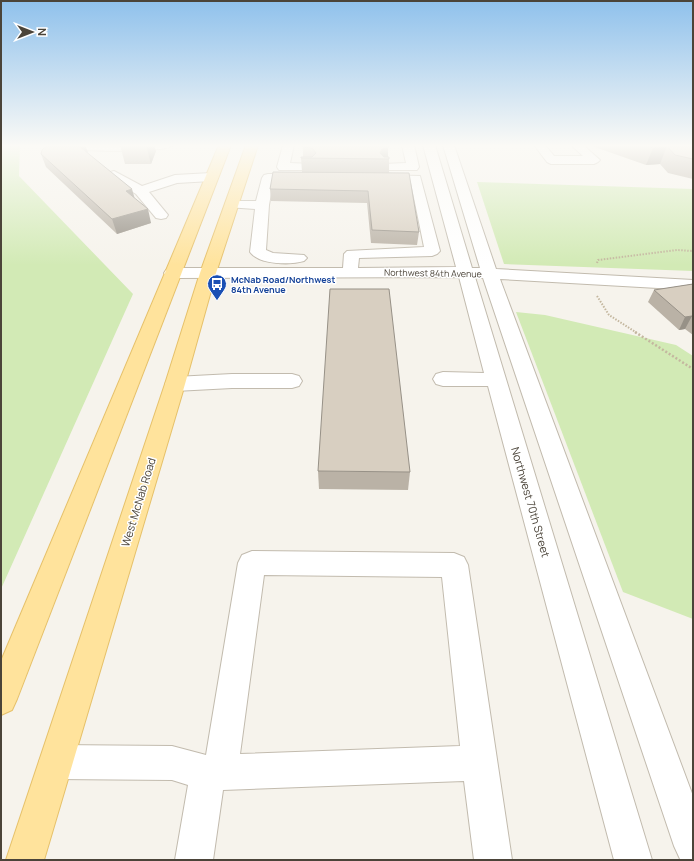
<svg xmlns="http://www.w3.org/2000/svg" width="694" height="861" font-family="Manrope,sans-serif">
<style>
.green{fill:#d2eab5}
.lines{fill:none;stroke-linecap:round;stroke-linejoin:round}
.minor-casing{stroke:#c2bbae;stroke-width:2}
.major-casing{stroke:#e6c16a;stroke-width:2}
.path-far1{stroke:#c4b79f;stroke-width:2;stroke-dasharray:1.5 1.5;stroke-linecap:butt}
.path{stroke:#c4b79f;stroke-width:2.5;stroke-dasharray:2 2;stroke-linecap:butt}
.minor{fill:#fff;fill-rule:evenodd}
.major{fill:#ffe39c;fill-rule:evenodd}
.wall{fill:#bab2a6}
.shaded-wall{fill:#979187}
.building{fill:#d8cfc1;stroke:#979187}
.labels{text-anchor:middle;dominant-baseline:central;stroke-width:3;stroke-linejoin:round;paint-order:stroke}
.far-street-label{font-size:9px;fill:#4b4439;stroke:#fff}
.far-transit-label{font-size:9px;font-weight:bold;fill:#164399;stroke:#fff;text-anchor:start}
.street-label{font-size:11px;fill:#4b4439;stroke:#fff}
</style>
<rect width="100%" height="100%" fill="#f6f3ec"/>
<!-- green -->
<g class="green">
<polygon points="1,145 20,145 19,176 133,294 1,589"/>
<polygon points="477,182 693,189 693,271 504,264"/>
<polygon points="516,312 545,315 676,345 693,356 693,619 623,592"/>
</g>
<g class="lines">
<defs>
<g id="minor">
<path d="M57,145H173C166,154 78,150 62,149L58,148Z"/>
<polygon points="283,145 294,145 290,163 313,164 315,167 313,170 279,170 277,167"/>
<polygon points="402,145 414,145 419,167 417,170 383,170 381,167 383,164 406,163"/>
<polygon points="423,145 435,145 472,268 480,268 443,145 454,145 496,269 693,280 693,290 500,279 693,796 693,860 680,859 674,846 483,278 475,277 652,860 614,860 488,386 443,386 436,384 433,379 436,374 443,372 484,373 459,277 172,278 166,276 164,273 166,270 172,268 343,268 344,254 347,251 424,247 411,183 376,182 374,179 376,176 380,175 420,176 440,251 437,254 432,256 359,258 358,268 456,267"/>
<polygon points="534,145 545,145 554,156 583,156 571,145 583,145 600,160 598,162 594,164 551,164 547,162"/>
<polygon points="114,171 142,186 175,175 211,173 215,174 217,177 215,180 211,181 177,183 149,192 168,215 166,218 161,219 156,218 136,194 110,178 108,175 110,172"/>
<path d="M268,174H301L305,175L307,178L305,181L301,182H273L269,205L266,250L273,253L304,255L307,258L304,261C291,265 259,265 250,252L255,209L227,207L225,204L227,201H256L262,178L264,175Z"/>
<polygon points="232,374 292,374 299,376 302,381 299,386 292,388 232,388 175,391 168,389 165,384 168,379 175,377"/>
<path d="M252,551L454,553L464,557L468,565L512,860H474L464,781L223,790L213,860H175L188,785L172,780L56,779L44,774L39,762L44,750L56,745L172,746L206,755L238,563L242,555ZM264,575L442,577L460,746L240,754Z"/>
</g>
<g id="major">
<polygon points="219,145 231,145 17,699 12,710 1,715 1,661"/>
<polygon points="246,145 258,145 216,273 185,384 44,860 6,860 165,384 200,273"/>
</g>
</defs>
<!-- minor casing -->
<use href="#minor" class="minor-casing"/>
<!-- major casing -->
<use href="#major" class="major-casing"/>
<!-- path-far1 -->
<g class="path-far1">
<polyline points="597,263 598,260 677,250 693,251"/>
<polyline points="597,296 609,315 637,333"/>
</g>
<!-- path -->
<polyline class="path" points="635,332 693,369"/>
<!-- minor -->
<use href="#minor" class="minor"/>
<!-- major -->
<use href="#major" class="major"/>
</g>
<!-- wall -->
<g class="wall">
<polygon points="120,145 154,145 156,151 151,164 125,164"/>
<polygon points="303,145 388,157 389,159 389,172 419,232 417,245 371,243 367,203 271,201 270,189 302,172 301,158 303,157"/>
<polygon points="589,145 693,145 693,179 668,173 660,164 646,165"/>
<polygon points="88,152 87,153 134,198 151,223 117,234 46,167 41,154"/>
<polygon points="693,284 693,335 685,329 679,330 648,302 654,290"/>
<polygon points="318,471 410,472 408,490 319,489"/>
</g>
<!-- shaded-wall -->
<g class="shaded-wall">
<polygon points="80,145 85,145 88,152 84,159 79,146"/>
<polygon points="146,145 154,145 156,151 151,164"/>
<polygon points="667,146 660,164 646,165 653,148"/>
<polygon points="388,148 388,159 380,159 380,153 382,149"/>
<polygon points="132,189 136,203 126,191"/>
<polygon points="148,209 151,223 117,234 112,219"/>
<polygon points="692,316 685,329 679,330 685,317"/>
</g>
<!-- building -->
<g class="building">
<polygon points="47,145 80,145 79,146 132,189 126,191 148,209 112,219 41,154 42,150"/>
<polygon points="303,145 388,145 388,148 382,149 380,153 384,157 389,157 389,159 301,158 301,157 312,157 316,153 312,148 303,147"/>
<polygon points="644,145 693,145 693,159 675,155 667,146 653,148"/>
<polygon points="273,172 409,173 419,232 372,230 368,191 270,189"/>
<polygon points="693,284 693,317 692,316 685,317 654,290"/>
<polygon points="330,289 389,289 410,472 318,471"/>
</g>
<!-- sky -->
<linearGradient id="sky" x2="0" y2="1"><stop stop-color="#8fc1ec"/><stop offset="0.55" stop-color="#fbfaf6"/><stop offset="1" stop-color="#fbfaf6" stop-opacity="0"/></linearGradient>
<rect width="694" height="265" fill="url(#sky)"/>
<!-- icons -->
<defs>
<symbol id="bus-pin" viewBox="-11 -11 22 30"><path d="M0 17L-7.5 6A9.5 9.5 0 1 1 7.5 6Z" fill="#1a4fb4" stroke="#fff"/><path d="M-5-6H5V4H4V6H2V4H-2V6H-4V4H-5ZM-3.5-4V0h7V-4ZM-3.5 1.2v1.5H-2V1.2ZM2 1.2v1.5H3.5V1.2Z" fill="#fff"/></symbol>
</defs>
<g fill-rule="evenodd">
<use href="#bus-pin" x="206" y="273" width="22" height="30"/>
</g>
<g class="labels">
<!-- far-street labels -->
<g class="far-street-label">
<text transform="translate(433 273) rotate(1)">Northwest 84th Avenue</text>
</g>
<!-- far-transit labels -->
<g class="far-transit-label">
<text x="231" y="279">McNab Road/Northwest<tspan x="231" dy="10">84th Avenue</tspan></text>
</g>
<!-- street labels -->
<g class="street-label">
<text transform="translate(138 502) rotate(-73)">West McNab Road</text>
<text transform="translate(531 502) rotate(74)">Northwest 70th Street</text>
</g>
</g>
<!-- border -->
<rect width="694" height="861" fill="none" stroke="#4b4439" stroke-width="4"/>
<!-- north arrow -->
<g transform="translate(32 32) rotate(90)" stroke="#ffffff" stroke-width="3" paint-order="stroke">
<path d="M0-3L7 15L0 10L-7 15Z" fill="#4b4439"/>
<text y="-6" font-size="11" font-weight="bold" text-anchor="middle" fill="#4b4439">N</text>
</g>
</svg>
